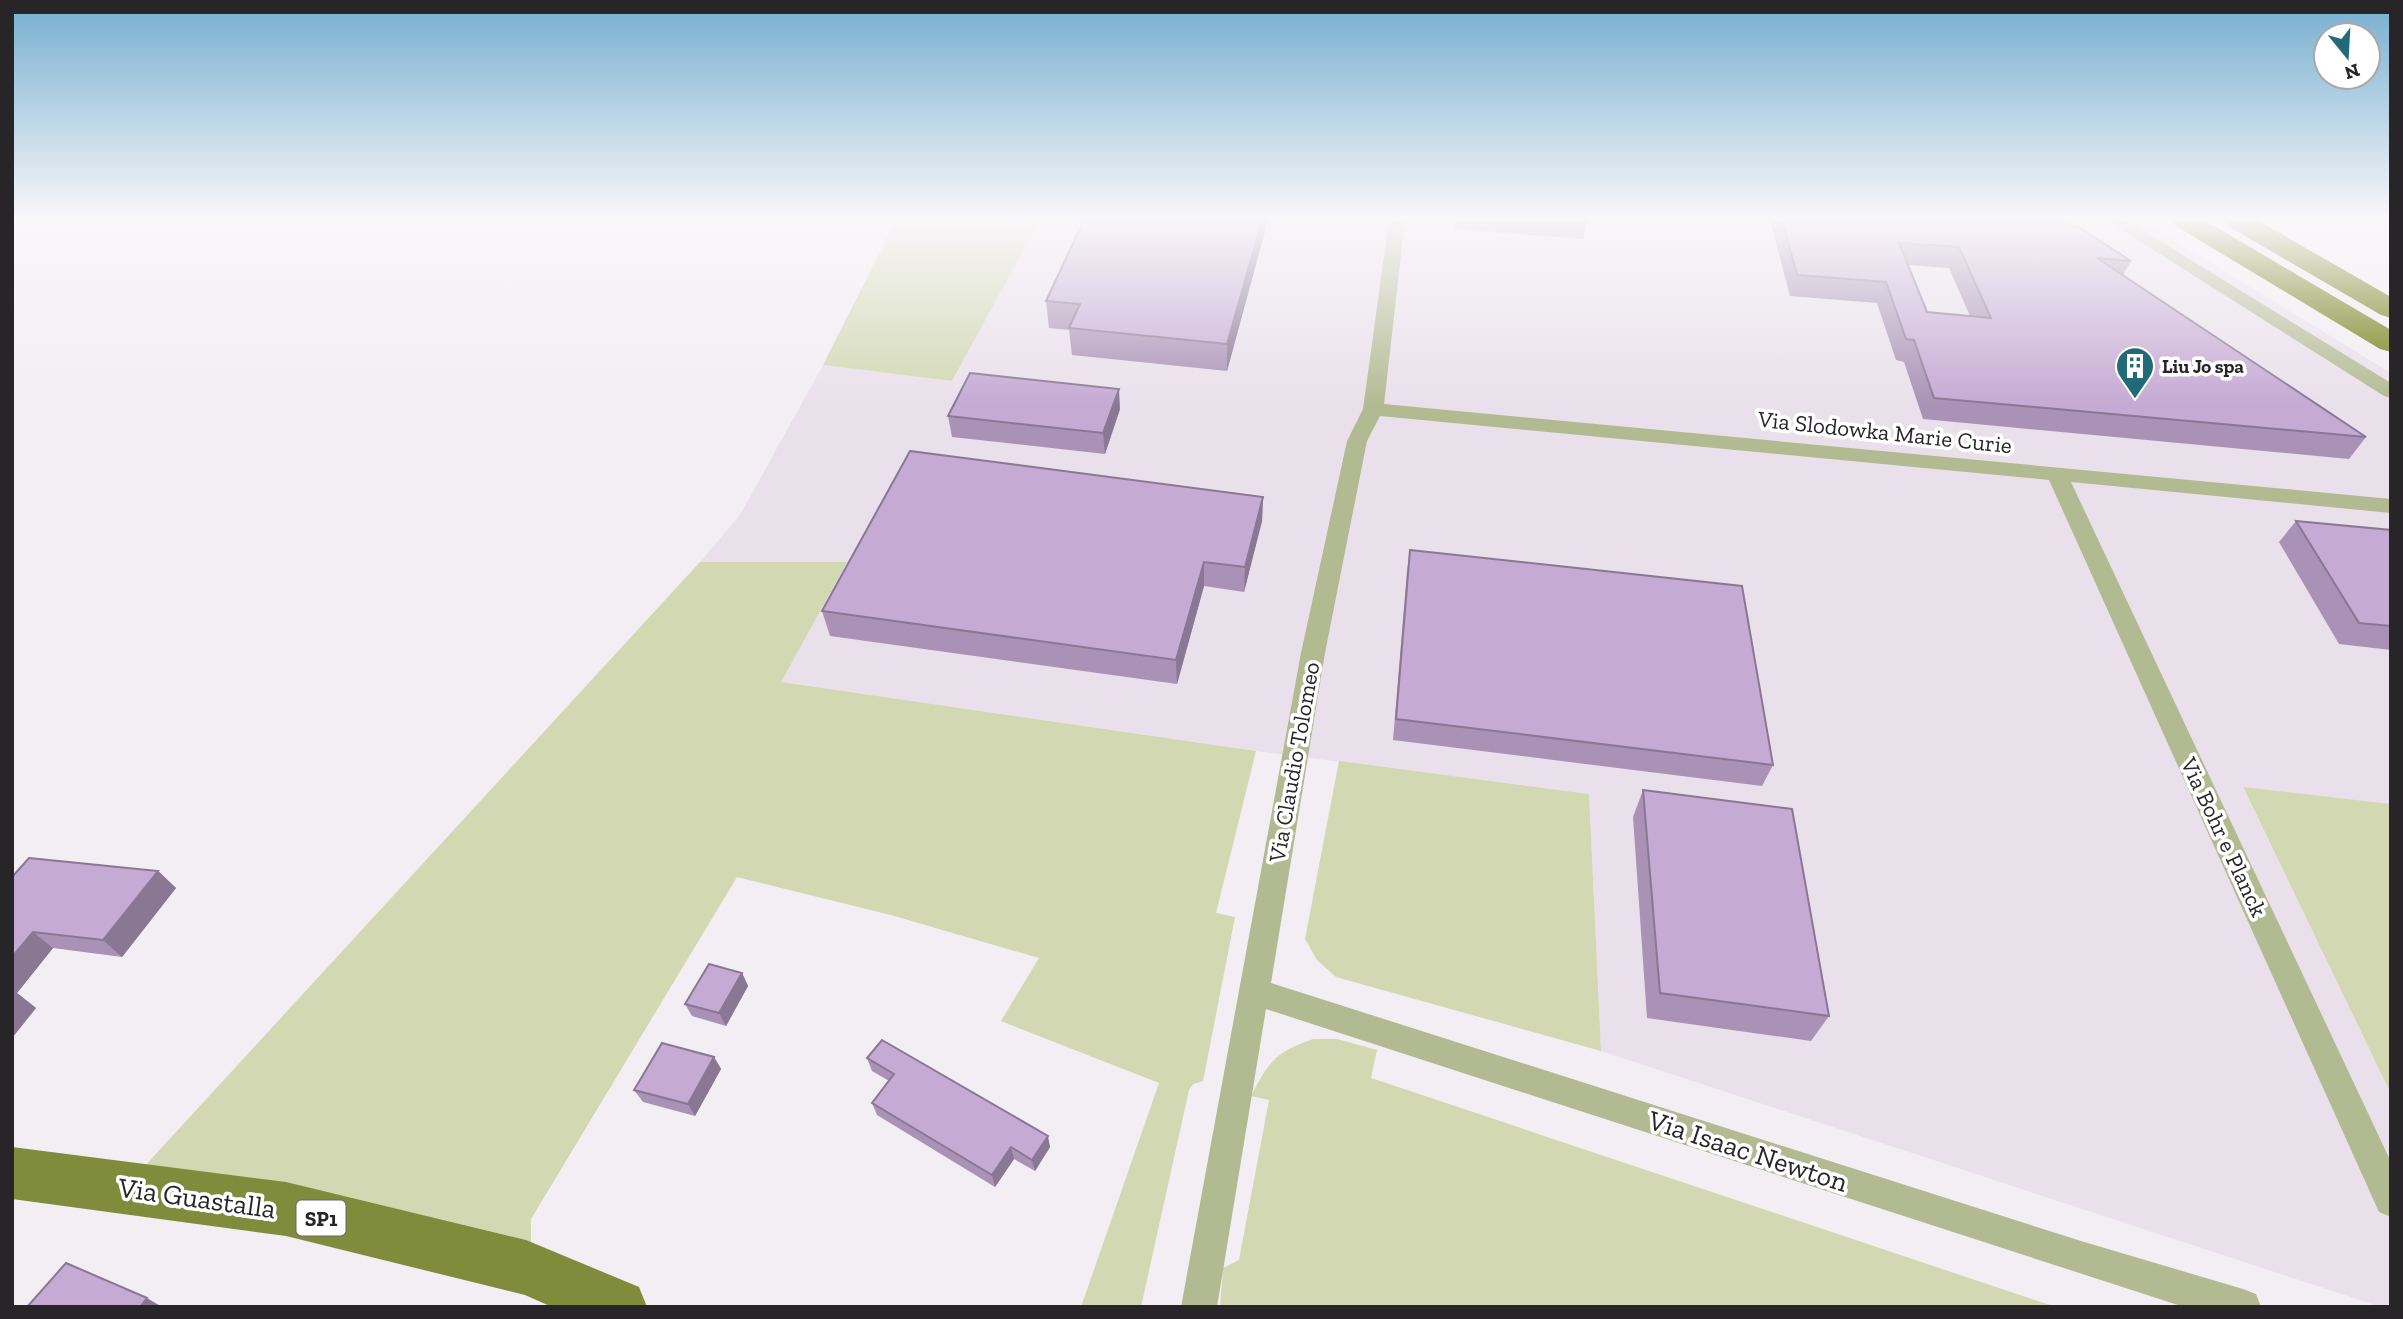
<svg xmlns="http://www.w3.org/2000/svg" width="2403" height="1319" font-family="'Zilla Slab',serif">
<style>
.built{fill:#eae0eb}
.green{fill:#d1d8b2}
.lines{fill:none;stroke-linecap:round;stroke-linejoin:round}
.minor{fill:#b2ba92;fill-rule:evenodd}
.primary{fill:#7f8c3c;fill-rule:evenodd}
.motorway{fill:#6d7a0b;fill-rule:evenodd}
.wall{fill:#a992b5;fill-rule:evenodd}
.shaded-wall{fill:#8a7794}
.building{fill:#c5aad3;stroke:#8a7794;stroke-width:2;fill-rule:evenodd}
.labels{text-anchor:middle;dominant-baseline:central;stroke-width:7;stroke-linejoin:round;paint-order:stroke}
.far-poi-label{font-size:19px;font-weight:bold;fill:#272527;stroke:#fff;text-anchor:start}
.shield{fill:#fff;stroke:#686668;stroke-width:2}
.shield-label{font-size:21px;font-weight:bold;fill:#272527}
.street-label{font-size:23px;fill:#272527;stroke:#fff}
.near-street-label{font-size:28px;fill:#272527;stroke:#fff}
</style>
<rect width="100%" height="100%" fill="#f2eef3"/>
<!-- built -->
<polygon class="built" points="1040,220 2141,220 2391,373 2391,804 2243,788 2391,1094 2391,1307 2381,1307 1601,1051 1589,794 1256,751 780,682 846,563 700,562 740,515 823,365 952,381"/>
<!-- green -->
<g class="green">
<polygon points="896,220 1040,220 952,381 823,365"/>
<polygon points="700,562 847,562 781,682 1256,751 1216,913 1235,917 1203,1081 1193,1084 1189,1090 1141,1307 1081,1307 1159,1083 1001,1021 1039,958 891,915 737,877 531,1219 531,1253 131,1181"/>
<polygon points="1339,761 1589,794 1601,1051 1336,977 1317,960 1305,939"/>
<polygon points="2243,787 2391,804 2391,1094"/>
<path d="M1313,1039H1337L1377,1050L1371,1078L2056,1307H1220L1223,1268L1239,1260L1269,1100L1251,1096C1269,1061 1276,1052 1313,1039Z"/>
</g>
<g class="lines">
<!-- minor -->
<g class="minor">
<polygon points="1389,220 1405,220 1384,404 2391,499 2391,513 2071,482 2391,1162 2391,1217 2379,1212 2049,480 1380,416 1367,441 1325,653 1271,983 2081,1241 2243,1289 2256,1294 2261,1307 2184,1307 1266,1009 1217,1307 1181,1307 1301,653 1347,441 1363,409"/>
<polygon points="2106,220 2126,220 2391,383 2391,398 2384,396"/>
</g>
<!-- primary -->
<polygon class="primary" points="12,1147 286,1182 526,1240 639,1287 647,1307 552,1307 525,1295 286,1236 12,1199"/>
<!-- motorway -->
<g class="motorway">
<polygon points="2172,220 2204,220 2391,330 2391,352 2380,349 2176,226"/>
<polygon points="2224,220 2257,220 2391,297 2391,318 2381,315 2228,226"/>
</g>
</g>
<!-- wall -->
<g class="wall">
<polygon points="1084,220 1268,220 1227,371 1072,355 1069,330 1049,328 1046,301"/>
<polygon points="1455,220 1588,220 1583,239 1454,229"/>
<path d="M1770,220H2060L2131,261L2123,275L2366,437L2349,459L1923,419L1904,362L1896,360L1877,303L1790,296ZM1908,265L1949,268L1970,316L1927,312Z"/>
<polygon points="1120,409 1105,454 952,437 948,416"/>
<polygon points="1263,497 1262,521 1244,592 1204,586 1177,684 830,636 822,611"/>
<polygon points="2296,521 2391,530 2391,650 2339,644 2279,542"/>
<polygon points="1410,550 1773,765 1762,786 1393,740 1407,571"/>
<polygon points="1643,790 1829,1016 1811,1041 1647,1018 1633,817"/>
<polygon points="158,871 176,888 122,957 53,948 17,993 36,1008 12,1038 12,877"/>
<polygon points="742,973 748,986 726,1026 692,1016 685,1004"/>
<polygon points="714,1057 721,1069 695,1116 643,1102 634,1090"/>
<polygon points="867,1058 1050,1147 1035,1171 1014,1159 995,1187 877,1115 872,1103 889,1081 872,1071"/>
</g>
<!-- shaded-wall -->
<g class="shaded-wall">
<polygon points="1262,220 1268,220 1227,371 1227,344"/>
<polygon points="1119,389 1120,409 1105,454 1103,433"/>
<polygon points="1263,497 1262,521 1244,592 1245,567"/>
<polygon points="1204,562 1204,586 1177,684 1176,660"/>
<polygon points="158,871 176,888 122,957 103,940"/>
<polygon points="33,932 53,948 17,993 36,1008 12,1038 12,957"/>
<polygon points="742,973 748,986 726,1026 719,1013"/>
<polygon points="714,1057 721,1069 695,1116 688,1104"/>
<polygon points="1048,1136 1050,1147 1035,1171 1032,1160"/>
<polygon points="1011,1147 1014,1159 995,1187 992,1175"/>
<polygon points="147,1298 162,1307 140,1307"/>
</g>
<!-- building -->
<g class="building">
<polygon points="1084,220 1262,220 1227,344 1069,328 1080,304 1046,301"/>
<path d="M1782,220H2060L2071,227L2077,226L2131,261L2097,258L2366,437L1934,398L1914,340L1906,339L1886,282L1797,275ZM1899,243L1959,247L1991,318L1927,312Z"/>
<polygon points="970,373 1119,389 1103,433 948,416"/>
<polygon points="910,451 1263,497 1245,567 1204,562 1176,660 822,611"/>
<polygon points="2296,521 2391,530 2391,626 2359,623"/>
<polygon points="1410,550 1742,586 1773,765 1396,719"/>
<polygon points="1643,790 1792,809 1829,1016 1660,993"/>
<polygon points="29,858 158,871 103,940 33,932 12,957 12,877"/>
<polygon points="709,964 742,973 719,1013 685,1004"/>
<polygon points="882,1040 1048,1136 1032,1160 1011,1147 992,1175 872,1103 894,1074 867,1058"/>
<polygon points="662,1043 714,1057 688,1104 634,1090"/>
<polygon points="66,1263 147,1298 140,1307 27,1307"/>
</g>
<!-- sky -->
<linearGradient id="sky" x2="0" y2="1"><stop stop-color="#75aecf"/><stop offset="0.54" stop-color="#f9f7fa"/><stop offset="1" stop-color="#f9f7fa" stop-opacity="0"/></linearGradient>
<rect width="2403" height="405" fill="url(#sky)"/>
<!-- icons -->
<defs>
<symbol id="building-pin" viewBox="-11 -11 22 30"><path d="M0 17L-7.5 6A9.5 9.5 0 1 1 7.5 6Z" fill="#236a78" stroke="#fff"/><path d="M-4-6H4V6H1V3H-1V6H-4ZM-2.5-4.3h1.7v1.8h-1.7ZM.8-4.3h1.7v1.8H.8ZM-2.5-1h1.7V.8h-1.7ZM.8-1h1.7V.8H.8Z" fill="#fff"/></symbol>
</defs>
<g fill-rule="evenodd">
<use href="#building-pin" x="2113" y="344" width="44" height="60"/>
</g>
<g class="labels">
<!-- far-poi labels -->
<g class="far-poi-label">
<text x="2162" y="366">Liu Jo spa</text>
</g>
<!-- shield labels -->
<rect class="shield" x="296.5" y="1200.5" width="49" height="35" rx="5"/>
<g class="shield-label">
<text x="321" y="1218">SP1</text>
</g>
<!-- street labels -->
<g class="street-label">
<text transform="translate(1885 432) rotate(6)">Via Slodowka Marie Curie</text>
<text transform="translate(1294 762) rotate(-80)">Via Claudio Tolomeo</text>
<text transform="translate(2224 837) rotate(65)">Via Bohr e Planck</text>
</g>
<!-- near-street labels -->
<g class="near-street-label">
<text transform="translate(1748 1151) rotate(18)">Via Isaac Newton</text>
<text transform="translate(197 1198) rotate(8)">Via Guastalla</text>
</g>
</g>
<!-- border -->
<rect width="2403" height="1319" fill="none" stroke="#272527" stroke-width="28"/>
<!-- north arrow -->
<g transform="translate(2347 56) rotate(162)"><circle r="33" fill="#ffffff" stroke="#a9a8a9" stroke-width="2"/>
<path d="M0-5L12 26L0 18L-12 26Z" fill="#236a78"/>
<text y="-10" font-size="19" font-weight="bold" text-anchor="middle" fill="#272527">N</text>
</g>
</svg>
